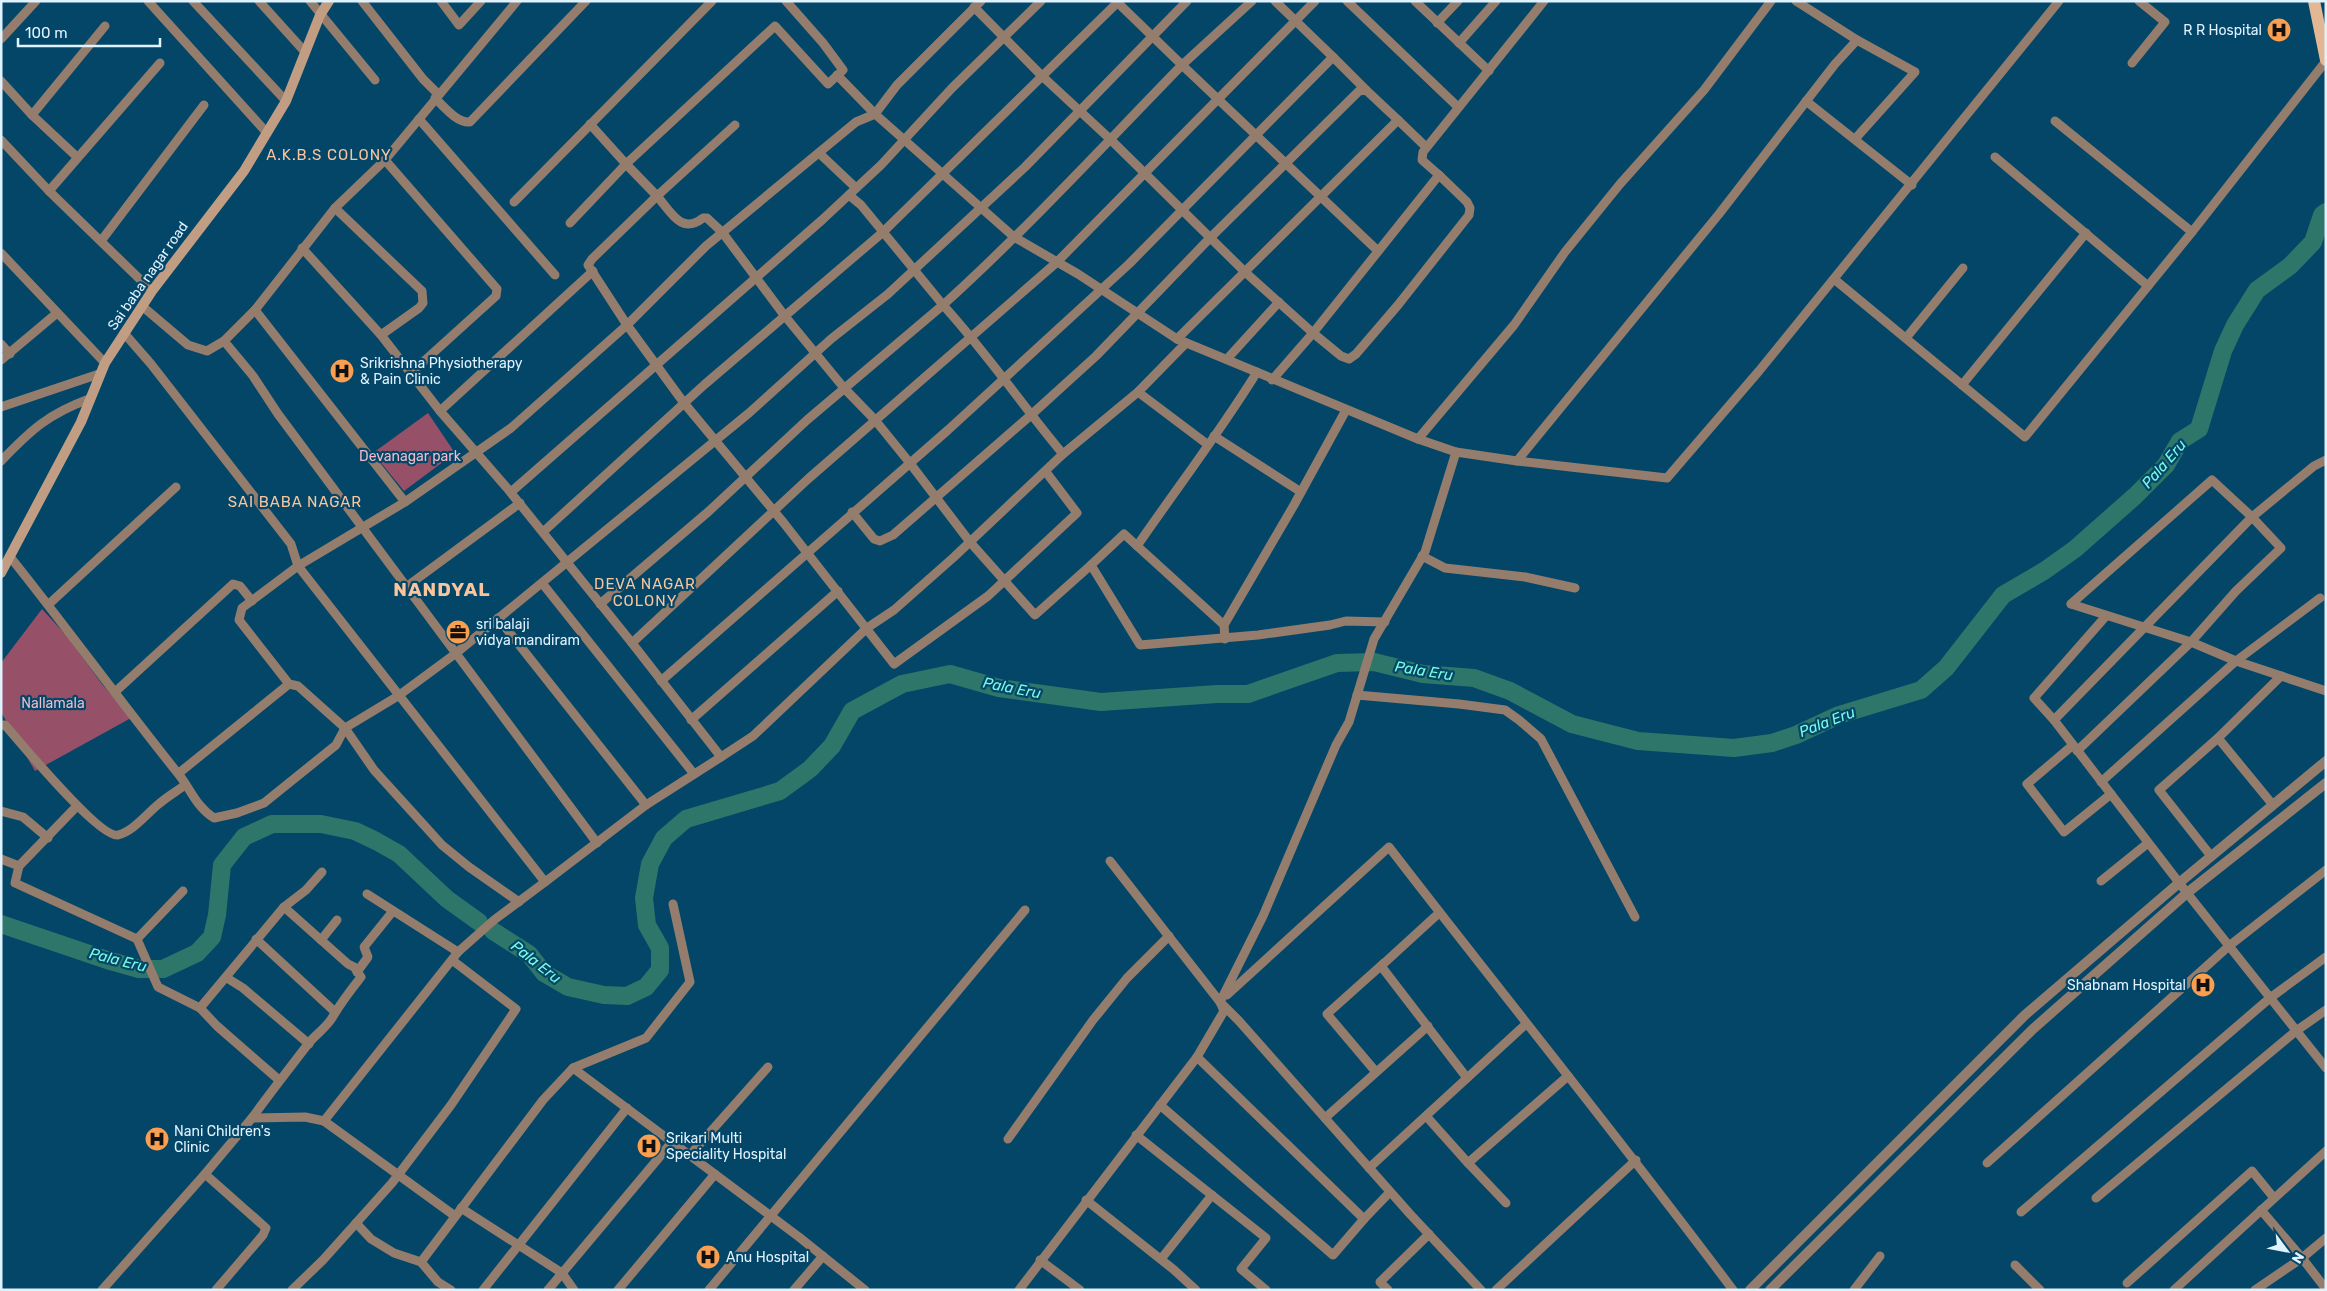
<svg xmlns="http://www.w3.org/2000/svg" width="2327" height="1291" font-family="Rubik,sans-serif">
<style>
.green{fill:#965169}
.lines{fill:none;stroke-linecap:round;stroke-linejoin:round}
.river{stroke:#2e7669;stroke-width:18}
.minor{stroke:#947d6c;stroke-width:9}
.tertiary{stroke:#947d6c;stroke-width:10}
.secondary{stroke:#c19e83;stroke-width:10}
.primary{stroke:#e4b794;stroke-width:12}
.labels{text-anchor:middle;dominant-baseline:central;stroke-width:4.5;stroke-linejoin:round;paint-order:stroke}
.poi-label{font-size:14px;fill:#e0f2fe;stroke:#034668;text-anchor:start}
.street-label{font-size:14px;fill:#e0f2fe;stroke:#034668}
.park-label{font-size:14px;fill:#f0bccb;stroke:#034668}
.neighbourhood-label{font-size:15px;letter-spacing:1px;fill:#fac59d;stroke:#034668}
.water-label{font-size:15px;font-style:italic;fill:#78fce3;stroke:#034668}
.district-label{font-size:19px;font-weight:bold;letter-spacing:1px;fill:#fac59d;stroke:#034668}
</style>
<rect width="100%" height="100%" fill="#034668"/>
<!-- green -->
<g class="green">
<polygon points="428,413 455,453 404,491 373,453"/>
<polygon points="42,609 66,635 102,684 131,718 35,771 1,712 1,663"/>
</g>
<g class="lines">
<!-- river -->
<g class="river">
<polyline points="1,924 107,960 139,969 163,969 197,953 212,937 217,915 222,865 244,837 272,824 321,824 355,831 376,841 399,854 447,899 479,922"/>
<polyline points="493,931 529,954 544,973 568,987 604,995 627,996 646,987 660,970 660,948 647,925 644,898 650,864 664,838 686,819 780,791 810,769 832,746 852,711 902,684 950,674 999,688 1101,702 1217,694 1248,694 1337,663 1374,662 1423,674 1474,678 1510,691 1572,724 1638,741 1734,748 1772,743 1796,735 1839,715 1921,690 1946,668 2003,595 2044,571 2075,549 2135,496 2166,465 2180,441 2199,429 2223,351 2235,325 2257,290 2290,266 2313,242 2322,215 2326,212"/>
</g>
<!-- minor -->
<g class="minor">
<polyline points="148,1 267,133"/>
<polyline points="193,1 286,101"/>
<polyline points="259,1 305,52"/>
<polyline points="310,1 375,80"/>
<polyline points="362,1 423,79 438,94"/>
<polyline points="441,1 459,25 481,1"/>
<polyline points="786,1 823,43 843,70 828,84 775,26 626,164 657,196 592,259 588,265 627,325 684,403 783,522 894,664 988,596 1077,513 1046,472"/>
<polyline points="1252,1 1182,65 1378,251"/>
<polyline points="1347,1 1458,107"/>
<polyline points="1415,1 1489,71"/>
<polyline points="1796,1 1857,40 1915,72 1855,139"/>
<polyline points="974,7 1042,76 1110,139 1245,272 1313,333 1341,356 1349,359 1356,354 1398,305 1469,215 1470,208 1467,202 1439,175"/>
<polyline points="1437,23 1458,1"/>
<polyline points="1,39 36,1"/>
<polyline points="1459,43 1496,1"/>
<polyline points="1333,57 1366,90"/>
<polyline points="2132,63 2165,22 2139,1"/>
<polyline points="837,75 875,114 1014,237 1078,274 1177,339 1418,439"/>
<polyline points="1,81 32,115 77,157"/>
<path d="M435,98C444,107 457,123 470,122L586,1"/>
<polyline points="1806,101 1912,185"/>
<polyline points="32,115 105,26"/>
<polyline points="419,119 555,275"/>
<polyline points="2055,121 2192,232"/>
<path d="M735,125L657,196C671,212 681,235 703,218H707L722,232L784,315L844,388L875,420L909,462L970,542L1035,615L1091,565L1140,645L1258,635L1330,625L1346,621L1385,622"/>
<polyline points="1,140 49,191 152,291"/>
<polyline points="819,153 856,188"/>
<polyline points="1995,157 2148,286"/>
<polyline points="385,160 497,289 496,296 412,372"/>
<polyline points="49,191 160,63"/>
<path d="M849,195L861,205L943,305C1027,229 1103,146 1182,65L1116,1"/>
<polyline points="514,202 712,1"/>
<polyline points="335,208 422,291 423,303 419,308 381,335"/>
<polyline points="570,223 626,164 590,124"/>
<polyline points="101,241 204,105"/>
<polyline points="302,248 381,335 440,411 507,488 632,643 808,479 1056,263 1315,1"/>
<polyline points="1,253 105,363"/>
<polyline points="1834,279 2025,437 2192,232 2326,61"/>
<polyline points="142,306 188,345 207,351 224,341 255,310 405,502"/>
<polyline points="255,310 335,208 385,160 517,1"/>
<polyline points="1906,338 1963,268"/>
<polyline points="1177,339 1398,120 1426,147"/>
<polyline points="224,341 253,376 278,414 597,843"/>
<polyline points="1,344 10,354"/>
<polyline points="1227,359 1279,302"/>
<polyline points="1,360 57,313"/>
<polyline points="1272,380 1313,333 1439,175 1422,160 1423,152 1544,1"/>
<polyline points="1962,385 2086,233"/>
<polyline points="1138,392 1207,444"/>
<polyline points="1,407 99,374"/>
<polyline points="440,411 593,271"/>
<polyline points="1214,436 1301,492"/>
<polyline points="1456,452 1418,439 1514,325 1565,252 1620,184 1704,90 1771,1"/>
<polyline points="1063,454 1138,392 1186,343"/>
<path d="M1,461C31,430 48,414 89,399"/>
<polyline points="1517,461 1667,478 1759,371 2059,1"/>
<polyline points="511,492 822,220 881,165 952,88 1041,1"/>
<polyline points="852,512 874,539 880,541 893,535 1031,415 1096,356 1210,238 1359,91 1366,90 1398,120"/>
<polyline points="543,532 704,385 882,233 1119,1"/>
<path d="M1137,546C1177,488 1220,432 1257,372"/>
<polyline points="1422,556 1445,568 1525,577 1575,588"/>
<path d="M11,558C67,628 120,701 176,771C190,787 195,806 214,818L237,813L264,803L336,745L345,728L398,696L455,654L749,413L831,339L888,294L1025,167L1187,1"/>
<polyline points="1091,565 1124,534 1224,625 1225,639"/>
<polyline points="542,583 694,774"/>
<polyline points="406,587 520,503"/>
<polyline points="49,604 176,487"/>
<path d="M600,604L708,512L807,420L943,305C986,352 1022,405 1063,454L954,557L894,610L867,628L753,736L721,757L632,643"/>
<polyline points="2071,604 2212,480 2252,517 2281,548 2236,591 2191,642 2077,751"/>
<polyline points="2071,604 2191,642 2236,661 2326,691"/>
<polyline points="2106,616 2034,698 2054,720 2187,893 2326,1068"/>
<polyline points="498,618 646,805"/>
<polyline points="1224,625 1294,505 1346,410"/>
<polyline points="661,681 948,430 1129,264 1333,57 1275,1"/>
<polyline points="115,692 233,584 240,586 252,601"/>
<polyline points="1357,695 1459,704 1505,710 1519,720 1541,739 1635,917"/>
<polyline points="691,720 838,591"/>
<polyline points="2054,720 2252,517 2314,466 2326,460"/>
<path d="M1,725H5C20,742 100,839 118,835C134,831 147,813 160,803C168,796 177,791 185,785"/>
<polyline points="2218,738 2273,805"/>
<polyline points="2073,745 2027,784 2064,832 2111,794"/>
<polyline points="179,773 289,684"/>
<polyline points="2101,782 2236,661 2320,598"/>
<polyline points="1,811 23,817 48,838"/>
<polyline points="2211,856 2159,790 2218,738 2281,676"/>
<polyline points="1,859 19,866 77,806"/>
<polyline points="1110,861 1220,1002 1239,1021 1410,1214 1481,1290"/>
<polyline points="19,866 15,883 137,939"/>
<polyline points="2101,881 2148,843"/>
<polyline points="545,882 646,805 721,757"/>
<polyline points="183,891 137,939 158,987 200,1008 217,1026 279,1080"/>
<polyline points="367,894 458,952"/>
<polyline points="519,902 469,867 442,845 374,770 345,728 298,686 289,684 239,620 242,608 298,566 405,502 511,428 627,325 706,246 856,122 875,114 897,85 981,1"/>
<polyline points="1439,913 1381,966 1467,1078"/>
<polyline points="256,939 334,1011"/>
<polyline points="321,940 337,920"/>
<polyline points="357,972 368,957 364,947 393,911"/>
<polyline points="227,978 243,988 309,1044"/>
<path d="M1227,995L1389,847C1503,995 1621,1140 1733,1290"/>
<polyline points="200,1008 284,907 306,890 322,872"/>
<polyline points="1197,1057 1364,1219 1390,1192"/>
<polyline points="573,1068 646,1038 690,982 673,904"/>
<polyline points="1376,1072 1327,1014 1384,963"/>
<polyline points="1160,1105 1333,1255 1364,1219"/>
<polyline points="1426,1116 1468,1163 1568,1076"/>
<path d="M252,1118C270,1093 289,1069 308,1044C315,1035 326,1028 332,1018C340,1004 350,991 361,977L354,967L348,964L284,907"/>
<polyline points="1325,1118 1428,1026"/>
<polyline points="324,1121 455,1216"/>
<polyline points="1136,1135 1266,1238 1241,1269 1266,1290"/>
<polyline points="1008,1139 1093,1020 1127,978 1169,936"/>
<polyline points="690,1155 768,1067"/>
<polyline points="1468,1163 1506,1203"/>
<polyline points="1987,1163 2229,946 2326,870"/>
<polyline points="1369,1168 1526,1024"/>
<polyline points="205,1174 266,1228 263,1235 216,1290"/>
<polyline points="2096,1198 2296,1031 2326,1010"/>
<polyline points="1086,1200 1173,1269 1196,1290"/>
<polyline points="461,1208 562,1273 574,1290"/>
<polyline points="2021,1212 2270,998 2326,957"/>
<polyline points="356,1223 371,1239 394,1253 421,1262 438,1282 451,1290"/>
<polyline points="2326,1238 2302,1258 2326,1289"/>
<polyline points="1161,1259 1212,1195"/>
<polyline points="1040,1260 1080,1290"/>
<polyline points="421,1262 543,1100 573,1068 799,1237 865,1290"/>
<polyline points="2015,1265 2040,1290"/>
<polyline points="2127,1283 2252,1171 2274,1198"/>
<polyline points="102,1290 205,1174 252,1118 305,1117 324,1121 458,952 494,920 545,882 298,566 291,544 151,364 124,333"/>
<polyline points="292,1290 323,1260 392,1183 451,1105 516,1009 452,960"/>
<polyline points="483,1290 627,1108"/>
<polyline points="548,1290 672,1142"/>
<polyline points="618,1290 715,1174"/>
<polyline points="709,1290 1025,910"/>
<polyline points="794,1290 823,1256"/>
<polyline points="1019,1290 1197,1057 1224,1011 1220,1002 1263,916 1336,745 1349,722 1374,639 1425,552 1456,452 1517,461 1719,214 1835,64 1857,40"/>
<polyline points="1388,1290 1380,1282 1429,1234"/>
<polyline points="1496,1290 1636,1160"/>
<polyline points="1854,1290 1880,1256"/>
<polyline points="2174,1290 2326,1151"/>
<polyline points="2255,1290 2302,1258 2261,1210"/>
</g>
<!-- tertiary -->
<g class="tertiary">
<polyline points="1750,1290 2025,1015 2179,883 2326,761"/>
<polyline points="1770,1290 2033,1029 2187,893 2326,783"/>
</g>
<!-- secondary -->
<polyline class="secondary" points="1,573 81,422 105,363 152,291 244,171 286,101 320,15 329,1"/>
<!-- primary -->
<polyline class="primary" points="2314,1 2326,60"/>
</g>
<!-- icons -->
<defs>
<symbol id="hospital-disc" viewBox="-11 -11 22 22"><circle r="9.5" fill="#fa9f4f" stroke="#034668"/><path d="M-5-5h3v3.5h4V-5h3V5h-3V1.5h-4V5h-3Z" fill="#111"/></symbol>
<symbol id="office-disc" viewBox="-11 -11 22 22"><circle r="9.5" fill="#fa9f4f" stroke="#034668"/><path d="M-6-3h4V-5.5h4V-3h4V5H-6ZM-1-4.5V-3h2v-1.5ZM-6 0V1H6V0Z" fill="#111"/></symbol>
</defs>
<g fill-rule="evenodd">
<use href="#hospital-disc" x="2265" y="16" width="28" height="28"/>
<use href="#hospital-disc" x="328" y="357" width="28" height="28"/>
<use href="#office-disc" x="444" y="618" width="28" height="28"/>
<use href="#hospital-disc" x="2189" y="971" width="28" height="28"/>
<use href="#hospital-disc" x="143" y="1125" width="28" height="28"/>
<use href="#hospital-disc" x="635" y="1132" width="28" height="28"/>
<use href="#hospital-disc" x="694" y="1243" width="28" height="28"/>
</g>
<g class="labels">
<!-- poi labels -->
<g class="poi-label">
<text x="2262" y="30" text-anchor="end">R R Hospital</text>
<text x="360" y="363">Srikrishna Physiotherapy<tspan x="360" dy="16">&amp; Pain Clinic</tspan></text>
<text x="476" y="624">sri balaji<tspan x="476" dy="16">vidya mandiram</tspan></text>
<text x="2186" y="985" text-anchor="end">Shabnam Hospital</text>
<text x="174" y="1131">Nani Children's<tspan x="174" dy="16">Clinic</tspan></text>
<text x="666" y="1138">Srikari Multi<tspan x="666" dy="16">Speciality Hospital</tspan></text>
<text x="726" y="1257">Anu Hospital</text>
</g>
<!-- street labels -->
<g class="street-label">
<text transform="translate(148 276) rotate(-55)">Sai baba nagar road</text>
</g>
<!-- park labels -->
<g class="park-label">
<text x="410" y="456">Devanagar park</text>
<text x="53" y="703">Nallamala</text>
</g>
<!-- neighbourhood labels -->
<g class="neighbourhood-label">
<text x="329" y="155">A.K.B.S COLONY</text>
<text x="295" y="502">SAI BABA NAGAR</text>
<text x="645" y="584">DEVA NAGAR<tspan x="645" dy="17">COLONY</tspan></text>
</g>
<!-- water labels -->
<g class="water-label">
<text transform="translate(2164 464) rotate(-49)">Pala Eru</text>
<text transform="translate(1424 671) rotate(9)">Pala Eru</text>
<text transform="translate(1012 688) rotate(11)">Pala Eru</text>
<text transform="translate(1827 722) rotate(-21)">Pala Eru</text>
<text transform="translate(118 960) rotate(14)">Pala Eru</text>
<text transform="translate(536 962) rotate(38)">Pala Eru</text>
</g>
<!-- district labels -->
<g class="district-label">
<text x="442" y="589">NANDYAL</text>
</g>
</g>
<!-- border -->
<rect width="2327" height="1291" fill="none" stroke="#e0f2fe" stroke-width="5"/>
<!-- north arrow -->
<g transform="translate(2287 1251) rotate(122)" stroke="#034668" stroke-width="4" paint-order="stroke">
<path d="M0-4L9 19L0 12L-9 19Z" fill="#e0f2fe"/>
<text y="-8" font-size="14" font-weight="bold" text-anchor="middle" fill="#e0f2fe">N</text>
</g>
<!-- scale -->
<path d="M18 38v8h142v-8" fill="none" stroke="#e0f2fe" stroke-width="2.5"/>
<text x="25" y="38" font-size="15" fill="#e0f2fe" stroke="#034668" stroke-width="4" paint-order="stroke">100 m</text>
</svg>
